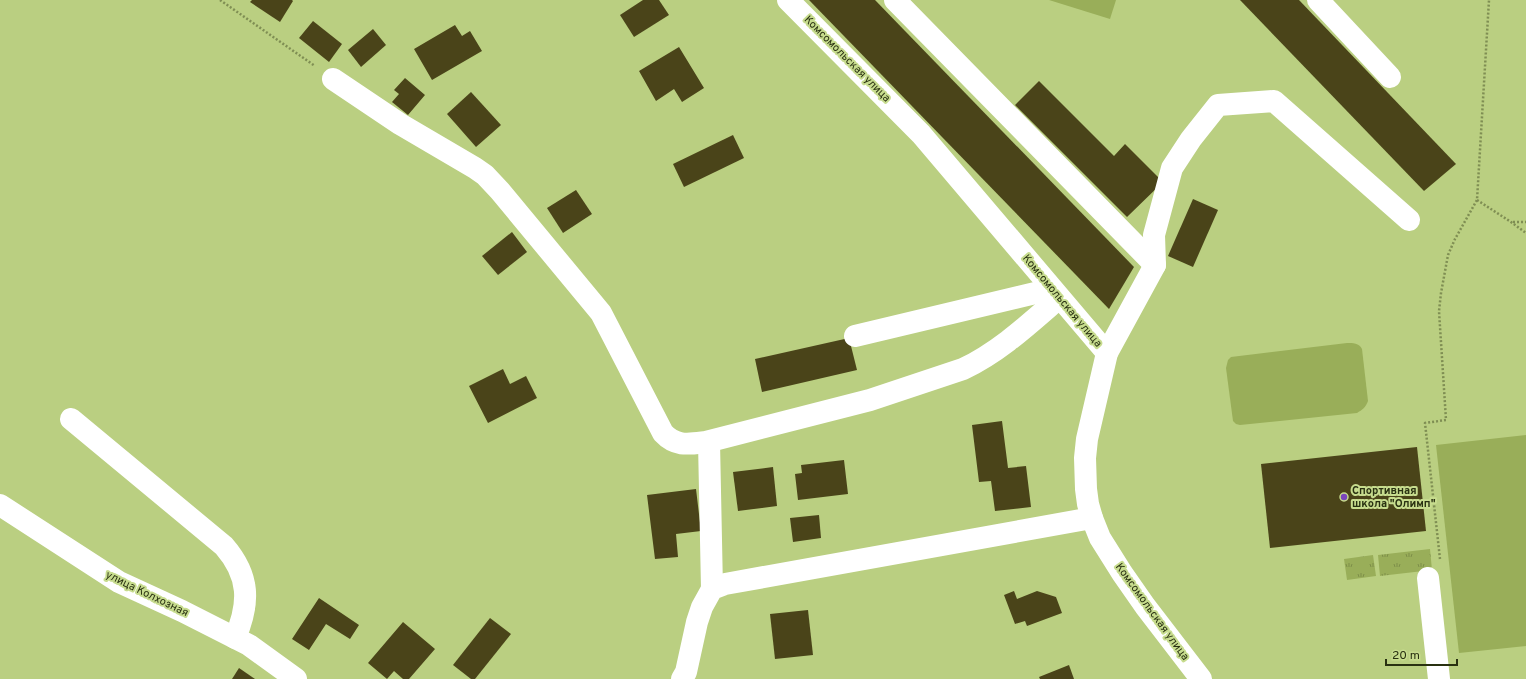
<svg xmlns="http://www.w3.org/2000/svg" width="1526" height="679" font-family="Overpass,sans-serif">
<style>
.grass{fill:url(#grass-tufts)}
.garden{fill:#99ae59}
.building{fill:#4a4419}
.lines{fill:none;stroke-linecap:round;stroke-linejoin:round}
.path{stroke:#7f8e53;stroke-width:2.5;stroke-dasharray:2 2;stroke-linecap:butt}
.minor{stroke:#fff;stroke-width:22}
.poi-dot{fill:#7a45bc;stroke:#c7dc8e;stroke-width:1.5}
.labels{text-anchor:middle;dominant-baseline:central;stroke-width:4;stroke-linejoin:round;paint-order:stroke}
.street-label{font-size:11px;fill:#293111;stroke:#c7dc8e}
.poi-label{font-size:11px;font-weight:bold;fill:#293111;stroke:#c7dc8e;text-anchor:start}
</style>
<defs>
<pattern id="grass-tufts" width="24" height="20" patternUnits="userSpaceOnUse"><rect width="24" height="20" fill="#99ae59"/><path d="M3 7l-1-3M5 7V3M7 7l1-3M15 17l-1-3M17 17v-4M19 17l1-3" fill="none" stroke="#7d8e48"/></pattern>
</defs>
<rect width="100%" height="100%" fill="#bacf81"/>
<!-- grass -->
<g class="grass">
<polygon points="1430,549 1432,570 1380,576 1378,555"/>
<polygon points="1373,555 1376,576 1347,580 1344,559"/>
</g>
<!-- garden -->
<g class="garden">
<polygon points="1049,0 1116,0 1110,19"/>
<path d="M1347,343C1353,343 1359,343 1362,349L1368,401C1366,407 1362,410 1357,413L1240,425L1236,424L1233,421L1226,368L1228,360L1231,357Z"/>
<polygon points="1526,435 1526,646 1459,653 1436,445"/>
</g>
<!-- building -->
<g class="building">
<polygon points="252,0 292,0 293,1 280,22 250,2"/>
<polygon points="643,0 659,0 669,15 634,37 620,15"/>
<polygon points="809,0 875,0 1134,267 1109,309"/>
<polygon points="1240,0 1299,0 1456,164 1424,191"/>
<polygon points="313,21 342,44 329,62 299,38"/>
<polygon points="455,25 462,36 470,31 482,51 432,80 414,49"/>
<polygon points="373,29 386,45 361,67 348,50"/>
<polygon points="679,47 704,88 682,102 674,89 656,101 639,71"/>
<polygon points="405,78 425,95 408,115 392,102 399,94 394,90"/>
<polygon points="1039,81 1114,156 1125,144 1163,182 1127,217 1015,105"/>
<polygon points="471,92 501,125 476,147 447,114"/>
<polygon points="733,135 744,158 684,187 673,164"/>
<polygon points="576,190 592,214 563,233 547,208"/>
<polygon points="1193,199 1218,210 1193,267 1168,256"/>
<polygon points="512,232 527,252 498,275 482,256"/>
<polygon points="849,338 857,370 762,392 755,359"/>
<polygon points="503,369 510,384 526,376 537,398 488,423 469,386"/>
<polygon points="1002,421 1008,468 1026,466 1031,507 995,511 991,481 979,482 972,425"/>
<polygon points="1417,447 1426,531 1270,548 1261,464"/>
<polygon points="844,460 848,494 798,500 795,474 802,473 801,465"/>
<polygon points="773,467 777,506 738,511 733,472"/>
<polygon points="696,489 701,531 676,534 678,557 655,559 647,495"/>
<polygon points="819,515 821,538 793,542 790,518"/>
<polygon points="1014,591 1017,599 1037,591 1056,597 1062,613 1027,626 1025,621 1015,624 1004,595"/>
<polygon points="319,598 359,625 350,639 326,624 309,650 292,639"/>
<polygon points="808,610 813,655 775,659 770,614"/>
<polygon points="490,618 511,634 475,679 471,679 453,665"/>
<polygon points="403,622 435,649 409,679 403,679 394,671 387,679 368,663"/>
<polygon points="1069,665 1074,679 1040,679 1039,677"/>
<polygon points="239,668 255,679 232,679"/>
</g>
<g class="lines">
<!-- path -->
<g class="path">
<polyline points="220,0 315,66"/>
<polyline points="1477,200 1511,222 1526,233"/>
<polyline points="1513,222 1526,222"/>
<polyline points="1440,559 1425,423 1446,420 1439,311 1441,293 1448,255 1455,239 1477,200 1489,0"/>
</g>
<!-- minor -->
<g class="minor">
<polyline points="788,0 921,134 1107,353"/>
<polyline points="895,0 1155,265"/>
<polyline points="1318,0 1390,77"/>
<path d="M333,79L400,124L475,168L485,175L500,191L601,313L663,433C676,447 689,444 706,442L870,400L963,369C999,352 1029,324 1059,298"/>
<polyline points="855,336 1052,289"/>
<path d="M71,419L224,546C250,576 250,603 235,638"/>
<polyline points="709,442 712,589"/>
<polyline points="0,505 119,582 182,611 249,645 296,679"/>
<polyline points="1428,578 1439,679"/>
<polyline points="682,679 686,672 697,622 702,607 712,589 725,584 1092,518"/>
<polyline points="1201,679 1145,606 1122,573 1100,538 1092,518 1088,504 1086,489 1085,458 1087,439 1107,353 1155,265 1154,235 1172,168 1191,139 1218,105 1274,101 1409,220"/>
</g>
</g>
<!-- markers -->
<circle class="poi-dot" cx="1344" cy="497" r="4"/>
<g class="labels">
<!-- street labels -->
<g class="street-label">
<text transform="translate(847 59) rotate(45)">Комсомольская улица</text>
<text transform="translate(1062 301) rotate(50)">Комсомольская улица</text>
<text transform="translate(147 594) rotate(26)">улица Колхозная</text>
<text transform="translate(1152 612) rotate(54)">Комсомольская улица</text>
</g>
<!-- poi labels -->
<g class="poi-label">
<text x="1352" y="491">Спортивная<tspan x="1352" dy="13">школа "Олимп"</tspan></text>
</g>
</g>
<!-- scale -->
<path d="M1386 659v6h71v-6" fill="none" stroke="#293111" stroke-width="2"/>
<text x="1392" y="659" font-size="12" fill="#293111" stroke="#c7dc8e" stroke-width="3" paint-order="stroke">20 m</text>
</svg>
